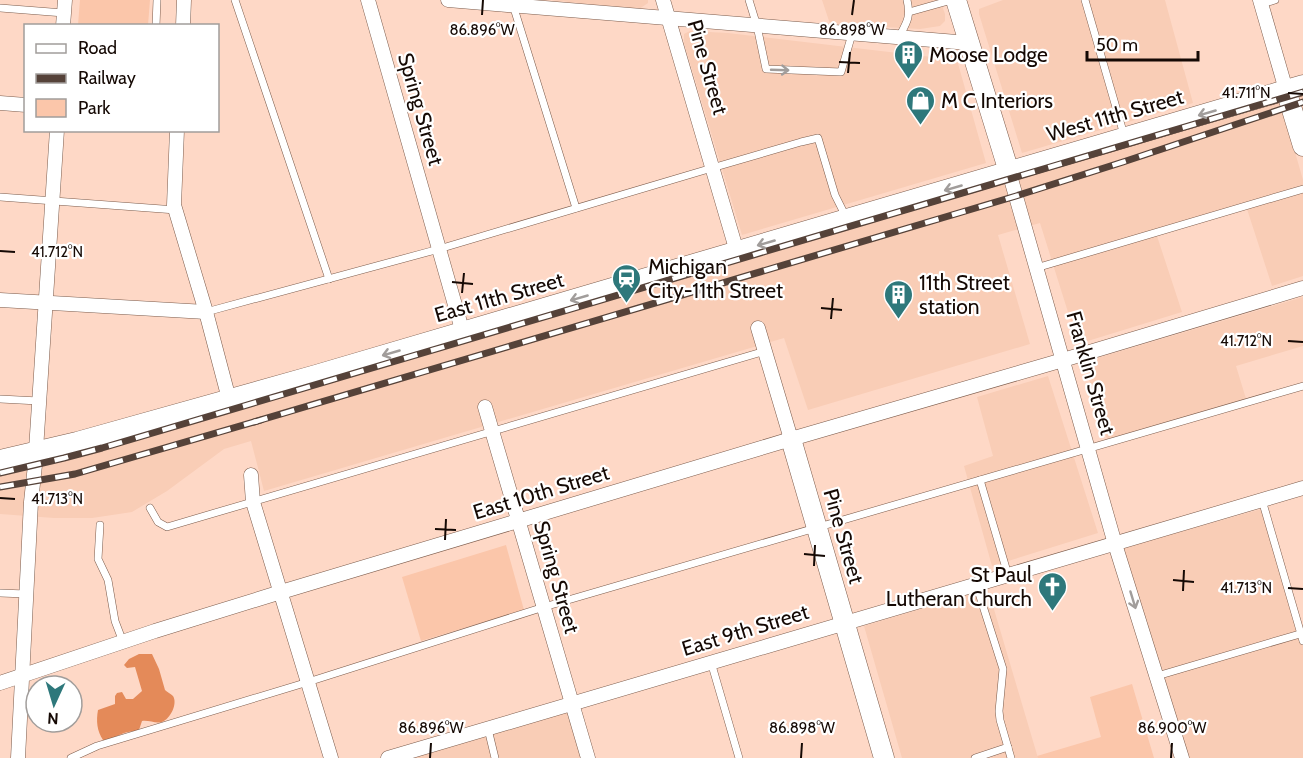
<svg xmlns="http://www.w3.org/2000/svg" width="1303" height="758" font-family="Cabin,sans-serif">
<style>
.built{fill:#f9cdb6}
.green{fill:#fbc6aa}
.forest{fill:#e48a59}
.lines{fill:none;stroke-linecap:round;stroke-linejoin:round}
.lane-casing{stroke:#7c5c4c;stroke-width:8}
.street-casing{stroke:#7c5c4c;stroke-width:15}
.secondary-casing{stroke:#7c5c4c;stroke-width:21}
.lane{stroke:#fff;stroke-width:7}
.street{stroke:#fff;stroke-width:14}
.secondary{stroke:#fff;stroke-width:20}
.rail-casing{stroke:#554239;stroke-width:7}
.rail{stroke:#fff;stroke-width:4.5;stroke-dasharray:14;stroke-linecap:butt}
.oneway{stroke:#a19d9b}
.ticks{fill:none;stroke:#150904;stroke-width:2}
.labels{text-anchor:middle;dominant-baseline:central;stroke-width:4.5;stroke-linejoin:round;paint-order:stroke}
.poi-label{font-size:21px;fill:#150904;stroke:#fff;text-anchor:start}
.street-label{font-size:21px;fill:#150904;stroke:#fff}
.ticks-label{font-size:15px;text-anchor:middle;fill:#150904;stroke:#fff;stroke-width:4.5;stroke-linejoin:round;paint-order:stroke}
</style>
<rect width="100%" height="100%" fill="#fed8c6"/>
<!-- built -->
<g class="built">
<polygon points="549,0 648,0 648,3 639,9"/>
<polygon points="822,0 940,0 945,14 945,21 940,26 920,29 830,24"/>
<polygon points="1003,0 1165,0 1193,103 1022,153 979,14 979,9"/>
<polygon points="690,31 728,33 957,60 986,163 742,235 684,43 684,34"/>
<polygon points="1303,86 1303,111 1285,117 1303,180 1303,276 1272,286 1246,206 1156,233 1182,312 1078,344 1040,223 998,235 1030,344 808,410 784,338 264,491 251,441 224,449 167,491 132,512 92,518 54,518 0,514 0,464"/>
<polygon points="1303,297 1303,346 1236,366 1247,402 1108,443 1084,362"/>
<polygon points="1048,376 1098,533 992,566 964,466 993,456 977,397"/>
<polygon points="1265,508 1303,633 1303,758 1189,758 1123,548"/>
<polygon points="988,589 1038,758 902,758 864,626"/>
<polygon points="570,711 584,758 411,758"/>
</g>
<!-- green -->
<g class="green">
<polygon points="80,0 150,0 148,25 78,25"/>
<polygon points="506,545 524,610 421,641 402,577"/>
<polygon points="1132,684 1154,758 1038,758 1037,756 1101,737 1090,697"/>
</g>
<!-- forest -->
<path class="forest" d="M139,654H152L159,669L165,690C167,692 171,694 173,696C178,704 170,719 162,722C156,724 149,720 142,721L139,730C134,732 129,731 124,733C116,736 112,740 103,740C97,731 96,721 98,710L115,704V696L117,693L122,692L126,699H133L142,691L135,667L127,668L124,665L129,659Z"/>
<g class="lines">
<defs>
<g id="lane">
<polyline points="235,0 329,279"/>
<polyline points="749,0 757,26 766,69 841,72 852,34"/>
<polyline points="1085,0 1124,135"/>
<polyline points="1262,4 1275,0"/>
<polyline points="513,5 576,208"/>
<polyline points="0,8 64,13"/>
<polyline points="909,12 952,0"/>
<polyline points="156,26 157,0"/>
<path d="M899,37C907,22 911,17 907,0"/>
<polyline points="0,197 176,210"/>
<polyline points="1036,268 1303,189"/>
<polyline points="206,312 439,249 712,168 801,142 818,138 835,195 846,217"/>
<polyline points="0,399 39,401"/>
<polyline points="980,480 1008,575"/>
<polyline points="1262,500 1303,641"/>
<polyline points="150,508 158,522 167,527 765,351"/>
<polyline points="100,525 98,559 108,580 115,621 123,642"/>
<polyline points="976,584 1003,669 999,711 1000,720 1011,758"/>
<polyline points="0,593 26,594"/>
<polyline points="711,662 739,758"/>
<polyline points="1157,676 1303,633"/>
<polyline points="488,729 495,758"/>
<polyline points="71,758 97,746 308,682 544,607 1303,386"/>
<polyline points="975,758 1008,747"/>
</g>
<g id="street">
<polyline points="368,0 463,333"/>
<polyline points="448,0 969,43"/>
<polyline points="663,0 737,252"/>
<polyline points="1260,0 1286,90"/>
<polyline points="63,26 65,0"/>
<polyline points="183,26 184,0"/>
<polyline points="0,103 26,105"/>
<polyline points="177,130 174,205 206,312 229,399"/>
<polyline points="1009,172 1115,544 1182,758"/>
<polyline points="0,300 206,312"/>
<polyline points="758,328 791,439"/>
<polyline points="485,407 588,758"/>
<polyline points="251,475 253,502 331,758"/>
<polyline points="0,683 155,631 281,592 791,439 1063,360 1303,288"/>
<polyline points="18,758 31,502 35,465 57,130"/>
<polyline points="388,758 1303,488"/>
</g>
<g id="secondary">
<polyline points="956,0 1009,172"/>
<polyline points="1286,90 1303,146"/>
<polyline points="791,439 884,758"/>
<polyline points="0,460 77,442 316,375 1303,85"/>
</g>
</defs>
<!-- lane casing -->
<use href="#lane" class="lane-casing"/>
<!-- street casing -->
<use href="#street" class="street-casing"/>
<!-- secondary casing -->
<use href="#secondary" class="secondary-casing"/>
<!-- lane -->
<use href="#lane" class="lane"/>
<!-- street -->
<use href="#street" class="street"/>
<!-- secondary -->
<use href="#secondary" class="secondary"/>
<defs>
<g id="rail">
<polyline points="254,422 1016,196 1123,162 1303,102"/>
<polyline points="0,473 64,458 102,448 1303,92"/>
<polyline points="0,487 75,474 261,420"/>
</g>
</defs>
<!-- rail casing -->
<use href="#rail" class="rail-casing"/>
<!-- rail -->
<use href="#rail" class="rail"/>
</g>
<!-- one-way arrows -->
<defs><path id="oneway-shaft" d="M-6 0H5M1.5-3L5.5 0L1.5 3" fill="none" stroke-width="1.6" stroke-linecap="round" stroke-linejoin="round" transform="scale(1.5)"/></defs>
<g class="oneway">
<use href="#oneway-shaft" transform="translate(780 70) rotate(2)"/>
<use href="#oneway-shaft" transform="translate(1207 113) rotate(164)"/>
<use href="#oneway-shaft" transform="translate(953 188) rotate(164)"/>
<use href="#oneway-shaft" transform="translate(766 243) rotate(164)"/>
<use href="#oneway-shaft" transform="translate(579 298) rotate(164)"/>
<use href="#oneway-shaft" transform="translate(391 353) rotate(164)"/>
<use href="#oneway-shaft" transform="translate(1133 600) rotate(73)"/>
</g>
<!-- ticks -->
<path class="ticks" d="M482,15L483,0M852,15L854,0M839,62L860,63M848,73L850,52M1288,93L1303,94M0,251L15,252M452,282L473,284M462,293L464,273M821,308L842,310M831,319L833,298M1288,341L1303,342M0,498L15,499M435,529L456,530M445,540L446,519M804,554L825,556M814,566L815,545M1173,580L1194,582M1288,588L1303,589M1183,591L1184,570M430,758L431,743M801,758L802,743M1171,758L1172,743"/>
<!-- icons -->
<defs>
<symbol id="building-pin" viewBox="-11 -11 22 30"><path d="M0 17L-7.5 6A9.5 9.5 0 1 1 7.5 6Z" fill="#2e787b" stroke="#fff"/><path d="M-4-6H4V6H1V3H-1V6H-4ZM-2.5-4.3h1.7v1.8h-1.7ZM.8-4.3h1.7v1.8H.8ZM-2.5-1h1.7V.8h-1.7ZM.8-1h1.7V.8H.8Z" fill="#fff"/></symbol>
<symbol id="shop-pin" viewBox="-11 -11 22 30"><path d="M0 17L-7.5 6A9.5 9.5 0 1 1 7.5 6Z" fill="#2e787b" stroke="#fff"/><path d="M-5-2.5h2.3a2.7 3.5 0 0 1 5.4 0H5L5.5 6h-11ZM-1.5-2.5h3a1.5 2.3 0 0 0-3 0Z" fill="#fff"/></symbol>
<symbol id="station-pin" viewBox="-11 -11 22 30"><path d="M0 17L-7.5 6A9.5 9.5 0 1 1 7.5 6Z" fill="#2e787b" stroke="#fff"/><path d="M-3-6H3Q5-6 5-4V2Q5 4 3 4L4.5 6H3L1.5 4h-3L-3 6H-4.5L-3 4Q-5 4-5 2V-4Q-5-6-3-6ZM-3.5-4v3h7v-3ZM-3.5 1v1.5H-2V1ZM2 1v1.5H3.5V1Z" fill="#fff"/></symbol>
<symbol id="church-pin" viewBox="-11 -11 22 30"><path d="M0 17L-7.5 6A9.5 9.5 0 1 1 7.5 6Z" fill="#2e787b" stroke="#fff"/><path d="M-1.2-6h2.4v3.5h3.3v2.4h-3.3V6h-2.4V-.1h-3.3v-2.4h3.3Z" fill="#fff"/></symbol>
</defs>
<g fill-rule="evenodd">
<use href="#building-pin" x="892" y="38" width="33" height="45"/>
<use href="#shop-pin" x="904" y="84" width="33" height="45"/>
<use href="#station-pin" x="610" y="262" width="33" height="45"/>
<use href="#building-pin" x="882" y="278" width="33" height="45"/>
<use href="#church-pin" x="1036" y="570" width="33" height="45"/>
</g>
<g class="labels">
<!-- poi labels -->
<g class="poi-label">
<text x="929" y="54">Moose Lodge</text>
<text x="941" y="100">M C Interiors</text>
<text x="648" y="266">Michigan<tspan x="648" dy="24">City-11th Street</tspan></text>
<text x="919" y="282">11th Street<tspan x="919" dy="24">station</tspan></text>
<text x="1032" y="574" text-anchor="end">St Paul<tspan x="1032" dy="24">Lutheran Church</tspan></text>
</g>
<!-- street labels -->
<g class="street-label">
<text transform="translate(708 67) rotate(74)">Pine Street</text>
<text transform="translate(421 109) rotate(74)">Spring Street</text>
<text transform="translate(1115 115) rotate(-16)">West 11th Street</text>
<text transform="translate(499 297) rotate(-16)">East 11th Street</text>
<text transform="translate(1091 373) rotate(74)">Franklin Street</text>
<text transform="translate(541 492) rotate(-17)">East 10th Street</text>
<text transform="translate(844 536) rotate(74)">Pine Street</text>
<text transform="translate(557 577) rotate(74)">Spring Street</text>
<text transform="translate(745 630) rotate(-17)">East 9th Street</text>
</g>
</g>
<g class="ticks-label">
<text x="482" y="35">86.896°W</text>
<text x="852" y="35">86.898°W</text>
<text x="1246" y="98">41.711°N</text>
<text x="57" y="257">41.712°N</text>
<text x="1246" y="346">41.712°N</text>
<text x="57" y="504">41.713°N</text>
<text x="1246" y="593">41.713°N</text>
<text x="431" y="733">86.896°W</text>
<text x="802" y="733">86.898°W</text>
<text x="1172" y="733">86.900°W</text>
</g>
<!-- legend -->
<rect x="24" y="24" width="195" height="108" fill="#ffffff" stroke="#a19d9b" stroke-width="1.5"/>
<rect x="36" y="44" width="30" height="9" fill="#ffffff" stroke="#a19d9b" stroke-width="1.5"/>
<text x="78" y="54" font-size="18" fill="#150904">Road</text>
<rect x="36" y="74" width="30" height="9" fill="#554239" stroke="#a19d9b" stroke-width="1.5"/>
<text x="78" y="84" font-size="18" fill="#150904">Railway</text>
<rect x="36" y="99" width="30" height="18" fill="#fbc6aa" stroke="#a19d9b" stroke-width="1.5"/>
<text x="78" y="114" font-size="18" fill="#150904">Park</text>
<!-- north arrow -->
<g transform="translate(54 704) rotate(184)"><circle r="28" fill="#ffffff" stroke="#a19d9b" stroke-width="1.5"/>
<path d="M0-4.5L10 22L0 15L-10 22Z" fill="#2e787b"/>
<text y="-9" font-size="16" font-weight="bold" text-anchor="middle" fill="#150904">N</text>
</g>
<!-- scale -->
<path d="M1087 51v9h111v-9" fill="none" stroke="#150904" stroke-width="3"/>
<text x="1096" y="51" font-size="18" fill="#150904" stroke="#ffffff" stroke-width="4.5" paint-order="stroke">50 m</text>
</svg>
